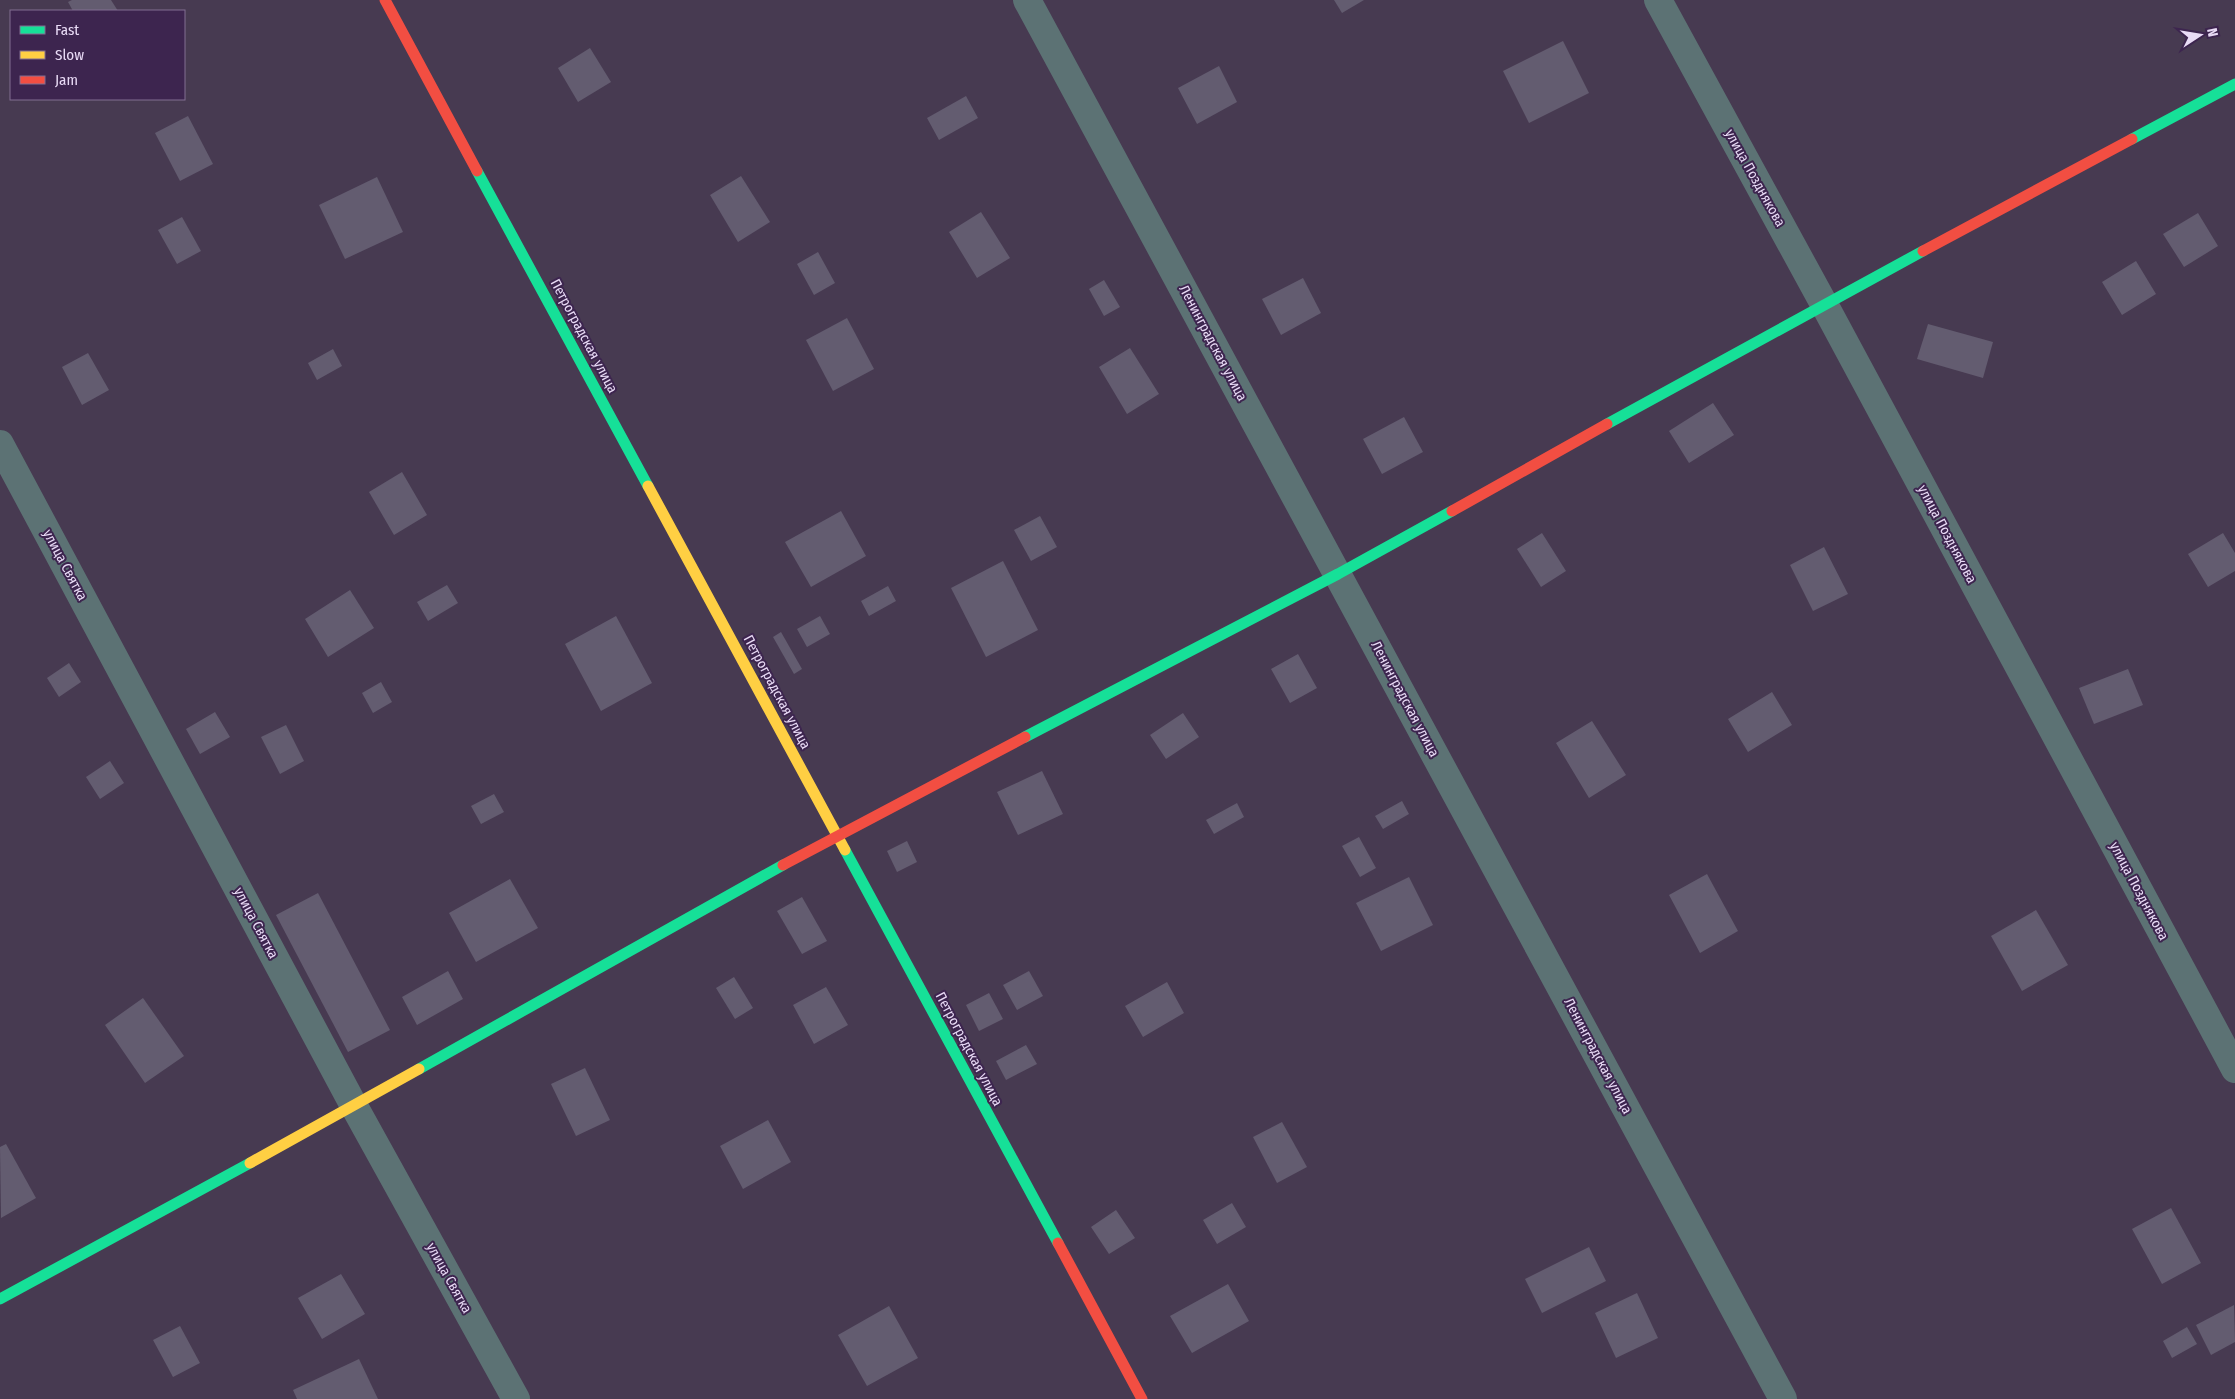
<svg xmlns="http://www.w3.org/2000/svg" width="2235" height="1399" font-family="'Fira Sans Condensed',sans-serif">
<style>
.building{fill:#635c70}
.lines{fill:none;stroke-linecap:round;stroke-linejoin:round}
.street{stroke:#5c7274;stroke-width:28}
.fast{stroke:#16e098;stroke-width:11}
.slow{stroke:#ffcf43;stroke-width:11}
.jam{stroke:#f24e42;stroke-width:11}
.labels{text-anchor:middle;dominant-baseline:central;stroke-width:4;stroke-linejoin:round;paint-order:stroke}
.street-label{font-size:14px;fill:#e9dbf6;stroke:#3d254f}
</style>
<rect width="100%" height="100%" fill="#473a51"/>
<!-- building -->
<g class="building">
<polygon points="72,0 111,0 118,11 73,11 68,2"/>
<polygon points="1334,0 1364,0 1342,13"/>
<polygon points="1563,41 1589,93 1529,123 1503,71"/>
<polygon points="590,48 611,82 578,102 558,68"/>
<polygon points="1219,66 1237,102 1197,124 1178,88"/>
<polygon points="966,96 978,118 939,140 927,118"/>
<polygon points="188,116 213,164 180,181 155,133"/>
<polygon points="741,176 770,222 738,242 710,195"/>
<polygon points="377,177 403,232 345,259 319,205"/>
<polygon points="981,212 1010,258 977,278 949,232"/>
<polygon points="2198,213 2218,246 2184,267 2163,234"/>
<polygon points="182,217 201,251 177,264 158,230"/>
<polygon points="818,252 835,283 814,295 797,264"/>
<polygon points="2136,261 2156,294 2122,315 2102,282"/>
<polygon points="1303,278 1321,313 1281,335 1262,299"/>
<polygon points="1104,280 1120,307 1104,316 1089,289"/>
<polygon points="847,318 874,369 833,391 806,340"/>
<polygon points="1928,324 1993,342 1983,378 1917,359"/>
<polygon points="1130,348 1159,394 1127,414 1099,367"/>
<polygon points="333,349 342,366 317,380 308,363"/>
<polygon points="88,353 109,390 82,405 62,367"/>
<polygon points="1713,403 1734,435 1689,463 1669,431"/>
<polygon points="1404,417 1423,452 1382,474 1363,439"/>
<polygon points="402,472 427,515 394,535 369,492"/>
<polygon points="841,511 866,556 811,587 785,542"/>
<polygon points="1040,516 1057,547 1031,561 1014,530"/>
<polygon points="1542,533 1566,571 1541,587 1517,549"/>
<polygon points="2223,533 2235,553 2235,571 2208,587 2188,554"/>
<polygon points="1824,547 1848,594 1813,611 1790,565"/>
<polygon points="1003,561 1038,630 986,657 951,588"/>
<polygon points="447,585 458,603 428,621 417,602"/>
<polygon points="888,586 896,601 869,616 861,601"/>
<polygon points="350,590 374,628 328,657 305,619"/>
<polygon points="616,616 652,683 601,711 565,644"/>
<polygon points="820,616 830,634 807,647 797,629"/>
<polygon points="781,632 802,669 794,674 773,637"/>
<polygon points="1298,654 1317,688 1290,703 1271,669"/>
<polygon points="69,663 81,682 59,697 47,678"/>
<polygon points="2128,669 2143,705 2094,724 2079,688"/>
<polygon points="381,682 392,702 373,713 362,693"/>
<polygon points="1772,692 1792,725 1748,752 1728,719"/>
<polygon points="215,712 230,737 200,754 186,729"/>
<polygon points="1183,713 1199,737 1166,759 1150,735"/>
<polygon points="1592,721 1626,775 1589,798 1556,743"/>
<polygon points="286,725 304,761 280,774 261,737"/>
<polygon points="110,761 124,783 100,799 86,777"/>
<polygon points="1042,771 1063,814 1018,835 997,792"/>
<polygon points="494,794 504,812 481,824 471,806"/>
<polygon points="1402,801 1409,814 1383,829 1375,816"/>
<polygon points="1237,803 1244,817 1214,834 1206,820"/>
<polygon points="1359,837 1376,868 1360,877 1342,846"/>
<polygon points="907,841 917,862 897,872 887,851"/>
<polygon points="1707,874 1738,931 1700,953 1669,895"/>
<polygon points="1409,877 1433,925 1381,951 1356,903"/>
<polygon points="510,879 538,928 476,962 449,913"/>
<polygon points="318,893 390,1030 348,1052 276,915"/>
<polygon points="802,897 827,941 802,954 777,911"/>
<polygon points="2036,910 2068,965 2022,991 1991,936"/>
<polygon points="448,971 463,999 417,1025 402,997"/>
<polygon points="1029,971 1043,996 1017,1010 1003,985"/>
<polygon points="734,977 753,1008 735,1019 716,988"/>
<polygon points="1167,982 1184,1013 1143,1037 1125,1006"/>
<polygon points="826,987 848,1025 814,1044 793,1005"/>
<polygon points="989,993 1003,1019 979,1031 966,1005"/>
<polygon points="143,998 184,1056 145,1083 105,1025"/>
<polygon points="1026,1045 1037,1064 1006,1080 996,1061"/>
<polygon points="585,1068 610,1120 576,1136 551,1084"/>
<polygon points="768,1120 791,1162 743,1189 720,1146"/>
<polygon points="1282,1122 1307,1167 1277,1183 1253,1137"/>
<polygon points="6,1144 36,1198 1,1218 0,1147"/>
<polygon points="1232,1203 1246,1227 1217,1244 1203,1220"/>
<polygon points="2171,1208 2201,1263 2162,1284 2132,1229"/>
<polygon points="1116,1210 1135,1238 1109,1254 1091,1227"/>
<polygon points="1589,1247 1606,1281 1542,1313 1525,1279"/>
<polygon points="341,1274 365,1314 322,1339 298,1298"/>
<polygon points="1228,1284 1249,1321 1192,1353 1170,1316"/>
<polygon points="1637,1293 1658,1338 1616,1358 1595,1313"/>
<polygon points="2234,1305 2235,1342 2211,1355 2196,1325"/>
<polygon points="889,1306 918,1358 867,1386 838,1335"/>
<polygon points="180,1326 200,1363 173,1377 153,1340"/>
<polygon points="2187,1327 2197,1344 2172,1358 2163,1341"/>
<polygon points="359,1359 378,1399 297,1399 293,1390"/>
</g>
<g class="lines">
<!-- street -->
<g class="street">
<polyline points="1027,0 1783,1399"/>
<polyline points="1658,0 1824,304 2235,1069"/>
<polyline points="0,444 354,1106 516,1399"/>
</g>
<!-- fast -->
<g class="fast">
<polyline points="2132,139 2235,84"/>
<polyline points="477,171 648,486"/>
<polyline points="1607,424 1923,251"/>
<polyline points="1025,737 1338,574 1452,511"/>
<polyline points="845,850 1058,1243"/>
<polyline points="419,1069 783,865"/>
<polyline points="0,1299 250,1163"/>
</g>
<!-- slow -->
<g class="slow">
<polyline points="648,486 845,850"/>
<polyline points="250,1163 419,1069"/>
</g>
<!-- jam -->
<g class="jam">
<polyline points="385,0 477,171"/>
<polyline points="1923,251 2132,139"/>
<polyline points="1452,511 1607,424"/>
<polyline points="783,865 1025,737"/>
<polyline points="1058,1243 1142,1399"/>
</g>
</g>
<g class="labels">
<!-- street labels -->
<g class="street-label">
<text transform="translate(1755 178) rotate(61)">улица Позднякова</text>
<text transform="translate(584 336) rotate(62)">Петроградская улица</text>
<text transform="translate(1213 343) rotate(62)">Ленинградская улица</text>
<text transform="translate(1947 534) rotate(62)">улица Позднякова</text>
<text transform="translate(65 565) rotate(62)">улица Святка</text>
<text transform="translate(777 692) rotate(62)">Петроградская улица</text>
<text transform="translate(1405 699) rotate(62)">Ленинградская улица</text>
<text transform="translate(2139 891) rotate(62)">улица Позднякова</text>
<text transform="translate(256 923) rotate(62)">улица Святка</text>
<text transform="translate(969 1049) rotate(62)">Петроградская улица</text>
<text transform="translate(1598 1056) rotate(62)">Ленинградская улица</text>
<text transform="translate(449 1278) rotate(61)">улица Святка</text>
</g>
</g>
<!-- legend -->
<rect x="10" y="10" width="175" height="90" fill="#3d254f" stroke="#826e92"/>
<rect x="20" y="26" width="25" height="8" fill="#16e098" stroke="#826e92"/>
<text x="55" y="35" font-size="15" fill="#e9dbf6">Fast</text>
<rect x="20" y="51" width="25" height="8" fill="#ffcf43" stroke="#826e92"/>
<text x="55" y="60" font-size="15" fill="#e9dbf6">Slow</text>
<rect x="20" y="76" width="25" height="8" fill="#f24e42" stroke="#826e92"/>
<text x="55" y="85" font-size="15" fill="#e9dbf6">Jam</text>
<!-- north arrow -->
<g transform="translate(2200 35) rotate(78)" stroke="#3d254f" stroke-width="4" paint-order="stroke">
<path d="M0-4L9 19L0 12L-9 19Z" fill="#e9dbf6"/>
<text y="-8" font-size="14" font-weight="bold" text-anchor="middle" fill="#e9dbf6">N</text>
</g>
</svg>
